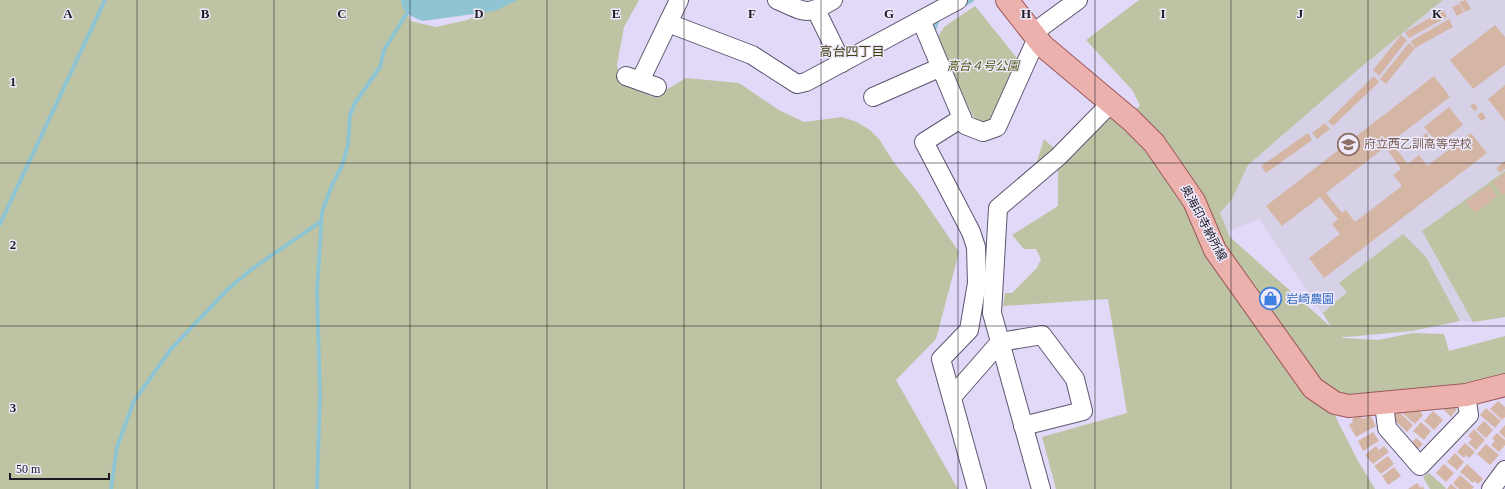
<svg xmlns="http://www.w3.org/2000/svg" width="1505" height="489" font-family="'Times New Roman','Noto Sans JP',serif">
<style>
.education{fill:#d7d1e7}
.green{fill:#bec4a3}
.water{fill:#8fc5d3}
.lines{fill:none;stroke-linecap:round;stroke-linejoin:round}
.stream{stroke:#8fc5d3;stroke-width:4}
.building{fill:#d5b6a5;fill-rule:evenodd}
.minor-casing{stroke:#5e5670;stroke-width:20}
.major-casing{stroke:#9c595a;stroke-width:24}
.minor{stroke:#fff;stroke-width:18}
.major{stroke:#ecb0ad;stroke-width:22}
.grid{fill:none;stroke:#1d1a24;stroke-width:1;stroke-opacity:0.55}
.labels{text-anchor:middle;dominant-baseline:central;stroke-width:3;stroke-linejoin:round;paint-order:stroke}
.park-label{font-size:12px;font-style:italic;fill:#515814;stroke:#eee9fb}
.education-label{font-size:12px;fill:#785e54;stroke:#eee9fb;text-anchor:start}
.street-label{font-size:12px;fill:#1d1a24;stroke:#eee9fb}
.shop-label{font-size:12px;fill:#366cbe;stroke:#eee9fb;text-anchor:start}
.neighbourhood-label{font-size:13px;fill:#423b12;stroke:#eee9fb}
.grid-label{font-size:13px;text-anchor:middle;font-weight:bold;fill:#1d1a24;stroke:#eee9fb;stroke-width:3;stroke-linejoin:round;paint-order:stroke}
</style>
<rect width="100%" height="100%" fill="#e2d9f8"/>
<!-- education -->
<polygon class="education" points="1443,0 1505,0 1505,317 1473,322 1460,321 1412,331 1346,337 1336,334 1259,219 1227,232 1220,213 1232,199 1248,165 1360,68"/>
<!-- green -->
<g class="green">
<polygon points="0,0 404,0 410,21 436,27 467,20 506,0 639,0 624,27 617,65 621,84 654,97 686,78 739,83 779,110 804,122 842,117 857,122 870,130 879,139 895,164 920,195 959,252 936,339 896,380 958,489 0,489"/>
<polygon points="1139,0 1443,0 1360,68 1248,165 1232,199 1220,213 1230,237 1331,327 1323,313 1347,292 1339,283 1403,234 1426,257 1460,321 1412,331 1346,337 1342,336 1344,338 1378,340 1413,333 1444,334 1449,351 1505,336 1505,377 1466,387 1327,400 1358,461 1375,489 1056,489 1042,437 1127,413 1108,299 1003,306 1005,293 1012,293 1037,268 1041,259 1036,249 1024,249 1012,235 1058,206 1058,163 1104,117 1111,116 1117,120 1140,106 1133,91 1086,40"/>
<polygon points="975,6 1021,63 990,119 980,124 972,114 936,40 944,27"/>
<polygon points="1044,139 1057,151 1033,174"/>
<polygon points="1505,171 1505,317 1473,322 1422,231"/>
<polygon points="1429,473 1446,488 1445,489 1430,489 1423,477"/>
</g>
<!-- water -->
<path class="water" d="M401,0H518L495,11L423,21C412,17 401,13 401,0Z"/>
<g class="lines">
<!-- stream -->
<g class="stream">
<polyline points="962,6 972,0"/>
<polyline points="933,33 938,19 940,18"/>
<polyline points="0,224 105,0"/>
<polyline points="111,489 117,447 134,401 171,349 228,289 252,269 320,222"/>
<polyline points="317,489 320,394 317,291 322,212 332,185 342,166 348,145 350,115 355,103 380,67 384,50 407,13"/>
</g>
</g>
<!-- building -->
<g class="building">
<polygon points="1466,0 1471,9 1465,12 1459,2"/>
<polygon points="1459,4 1464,12 1457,16 1452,7"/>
<polygon points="1443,10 1447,17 1409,38 1405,32"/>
<polygon points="1449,19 1453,27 1415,48 1411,41"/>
<polygon points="1495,25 1505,37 1505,65 1473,89 1450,60"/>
<polygon points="1401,35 1407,40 1379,76 1373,70"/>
<polygon points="1409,43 1415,48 1386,84 1380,79"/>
<polygon points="1374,76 1379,82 1333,126 1328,121"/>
<path d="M1434,76L1450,97L1391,142L1408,164L1419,155L1427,166L1471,133L1487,153L1324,278L1309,258L1340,234L1332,224L1338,219L1320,197L1282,226L1266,206ZM1385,147L1401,169L1393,175L1402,186L1355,222L1346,210L1342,213L1326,193Z"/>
<polygon points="1505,85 1505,121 1488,99"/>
<polygon points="1474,103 1478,108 1475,111 1470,106"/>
<polygon points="1449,107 1463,125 1438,144 1424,127"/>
<polygon points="1482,112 1486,118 1481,121 1477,115"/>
<polygon points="1325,123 1330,129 1317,139 1312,133"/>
<polygon points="1308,133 1312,140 1266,173 1261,166"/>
<polygon points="1426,133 1432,141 1427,145 1421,137"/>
<polygon points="1419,139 1423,144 1419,147 1415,142"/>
<polygon points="1505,161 1505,169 1500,173 1496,168"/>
<polygon points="1505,173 1505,194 1503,195 1493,182"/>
<polygon points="1489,185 1497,196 1475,213 1466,202"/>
<polygon points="1498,401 1505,407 1505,417 1502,420 1490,409"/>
<polygon points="1448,405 1453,405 1457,409 1451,417 1444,410"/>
<polygon points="1406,407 1412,412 1414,410 1416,412 1419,410 1423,415 1415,424 1401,412"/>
<polygon points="1486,408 1501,421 1495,428 1480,415"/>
<polygon points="1398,411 1413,425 1407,432 1392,418"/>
<polygon points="1433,411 1443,420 1434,430 1424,421"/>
<polygon points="1360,415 1363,419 1370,415 1376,426 1356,437 1349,425 1353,422 1352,419"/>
<polygon points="1484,421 1493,430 1486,438 1476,429"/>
<polygon points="1421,422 1431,431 1424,440 1413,431"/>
<polygon points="1505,425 1505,438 1499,432"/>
<polygon points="1474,429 1485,440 1476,450 1468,443 1472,439 1468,436"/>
<polygon points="1373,432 1379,441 1363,451 1358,441"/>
<polygon points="1497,433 1505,440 1505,445 1499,452 1491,445 1495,441 1492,438"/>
<polygon points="1416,438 1423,444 1415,452 1409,446"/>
<polygon points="1465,443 1475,452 1469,458 1466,455 1464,458 1457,452"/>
<polygon points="1486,444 1499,455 1490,465 1477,454"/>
<polygon points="1376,446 1379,450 1384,446 1389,452 1373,464 1365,455"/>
<polygon points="1455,453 1464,462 1457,470 1447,462"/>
<polygon points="1388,456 1394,464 1381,474 1374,466"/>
<polygon points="1444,464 1454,473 1446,482 1436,473"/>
<polygon points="1467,464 1483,479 1478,484 1475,481 1473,483 1460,472"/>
<polygon points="1394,467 1401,476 1388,485 1382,476"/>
<polygon points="1460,475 1474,487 1472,489 1459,489 1453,483"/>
<polygon points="1417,483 1421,488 1423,486 1424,489 1408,489"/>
<polygon points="1451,484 1457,489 1447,489"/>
</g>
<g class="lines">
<defs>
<g id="minor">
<path d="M777,0C806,12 805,17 833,0"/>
<polyline points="816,10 842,63"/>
<polyline points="921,20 965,125 983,132 997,127 1037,38"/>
<polyline points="668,23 752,55 797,84 806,82 958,0"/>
<polyline points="1033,33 1078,0"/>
<polyline points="626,76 657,87"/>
<polyline points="640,81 679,0"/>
<polyline points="873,97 941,67"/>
<polyline points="962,118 924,142 971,232 976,247 977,283 969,330 941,359 977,489"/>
<polyline points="952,397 1000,342 1042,335 1075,379 1083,411 1023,426"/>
<polyline points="1384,404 1387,428 1420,466 1469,415 1466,395"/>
<polyline points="1041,489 992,313 998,208 1058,157 1111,103"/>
<polyline points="1491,489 1505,470"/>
</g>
<polyline id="major" points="1007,0 1043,46 1131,120 1154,143 1194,201 1215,250 1313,388 1335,403 1349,406 1466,395 1505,385"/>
</defs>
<!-- minor casing -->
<use href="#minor" class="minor-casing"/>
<!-- major casing -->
<use href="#major" class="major-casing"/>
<!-- minor -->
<use href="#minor" class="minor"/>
<!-- major -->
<use href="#major" class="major"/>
</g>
<!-- grid -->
<path class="grid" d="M137,0V489M274,0V489M410,0V489M547,0V489M684,0V489M821,0V489M958,0V489M1095,0V489M1231,0V489M1368,0V489M0,163H1505M0,326H1505"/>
<!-- icons -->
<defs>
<symbol id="school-ring" viewBox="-11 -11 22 22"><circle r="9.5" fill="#eee9fb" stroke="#8d6e63" stroke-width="1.5"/><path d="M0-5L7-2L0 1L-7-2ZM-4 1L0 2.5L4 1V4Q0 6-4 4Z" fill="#8d6e63"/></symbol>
<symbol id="shop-ring" viewBox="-11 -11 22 22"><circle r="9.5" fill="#eee9fb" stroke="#3f7fe0" stroke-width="1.5"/><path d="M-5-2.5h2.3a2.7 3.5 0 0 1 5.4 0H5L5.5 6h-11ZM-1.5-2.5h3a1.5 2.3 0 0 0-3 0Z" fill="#3f7fe0"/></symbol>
</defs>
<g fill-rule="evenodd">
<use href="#school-ring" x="1336" y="132" width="25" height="25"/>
<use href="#shop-ring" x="1258" y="286" width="25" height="25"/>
</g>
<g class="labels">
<!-- park labels -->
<g class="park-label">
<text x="983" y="66">高台４号公園</text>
</g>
<!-- education labels -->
<g class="education-label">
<text x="1364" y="144">府立西乙訓高等学校</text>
</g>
<!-- street labels -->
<g class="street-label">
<text transform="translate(1204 223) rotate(62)">奥海印寺納所線</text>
</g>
<!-- shop labels -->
<g class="shop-label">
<text x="1286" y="299">岩崎農園</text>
</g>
<!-- neighbourhood labels -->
<g class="neighbourhood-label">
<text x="852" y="51">高台四丁目</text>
</g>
</g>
<g class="grid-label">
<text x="68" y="18">A</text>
<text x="205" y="18">B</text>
<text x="342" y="18">C</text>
<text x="479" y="18">D</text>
<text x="616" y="18">E</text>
<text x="752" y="18">F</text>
<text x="889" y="18">G</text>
<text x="1026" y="18">H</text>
<text x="1163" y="18">I</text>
<text x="1300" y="18">J</text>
<text x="1437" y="18">K</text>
<text x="13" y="86">1</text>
<text x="13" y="249">2</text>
<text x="13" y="412">3</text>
</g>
<!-- scale -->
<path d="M10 473v6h99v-6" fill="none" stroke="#1d1a24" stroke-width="2"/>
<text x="16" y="473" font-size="12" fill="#1d1a24" stroke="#eee9fb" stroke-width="3" paint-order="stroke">50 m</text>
</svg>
